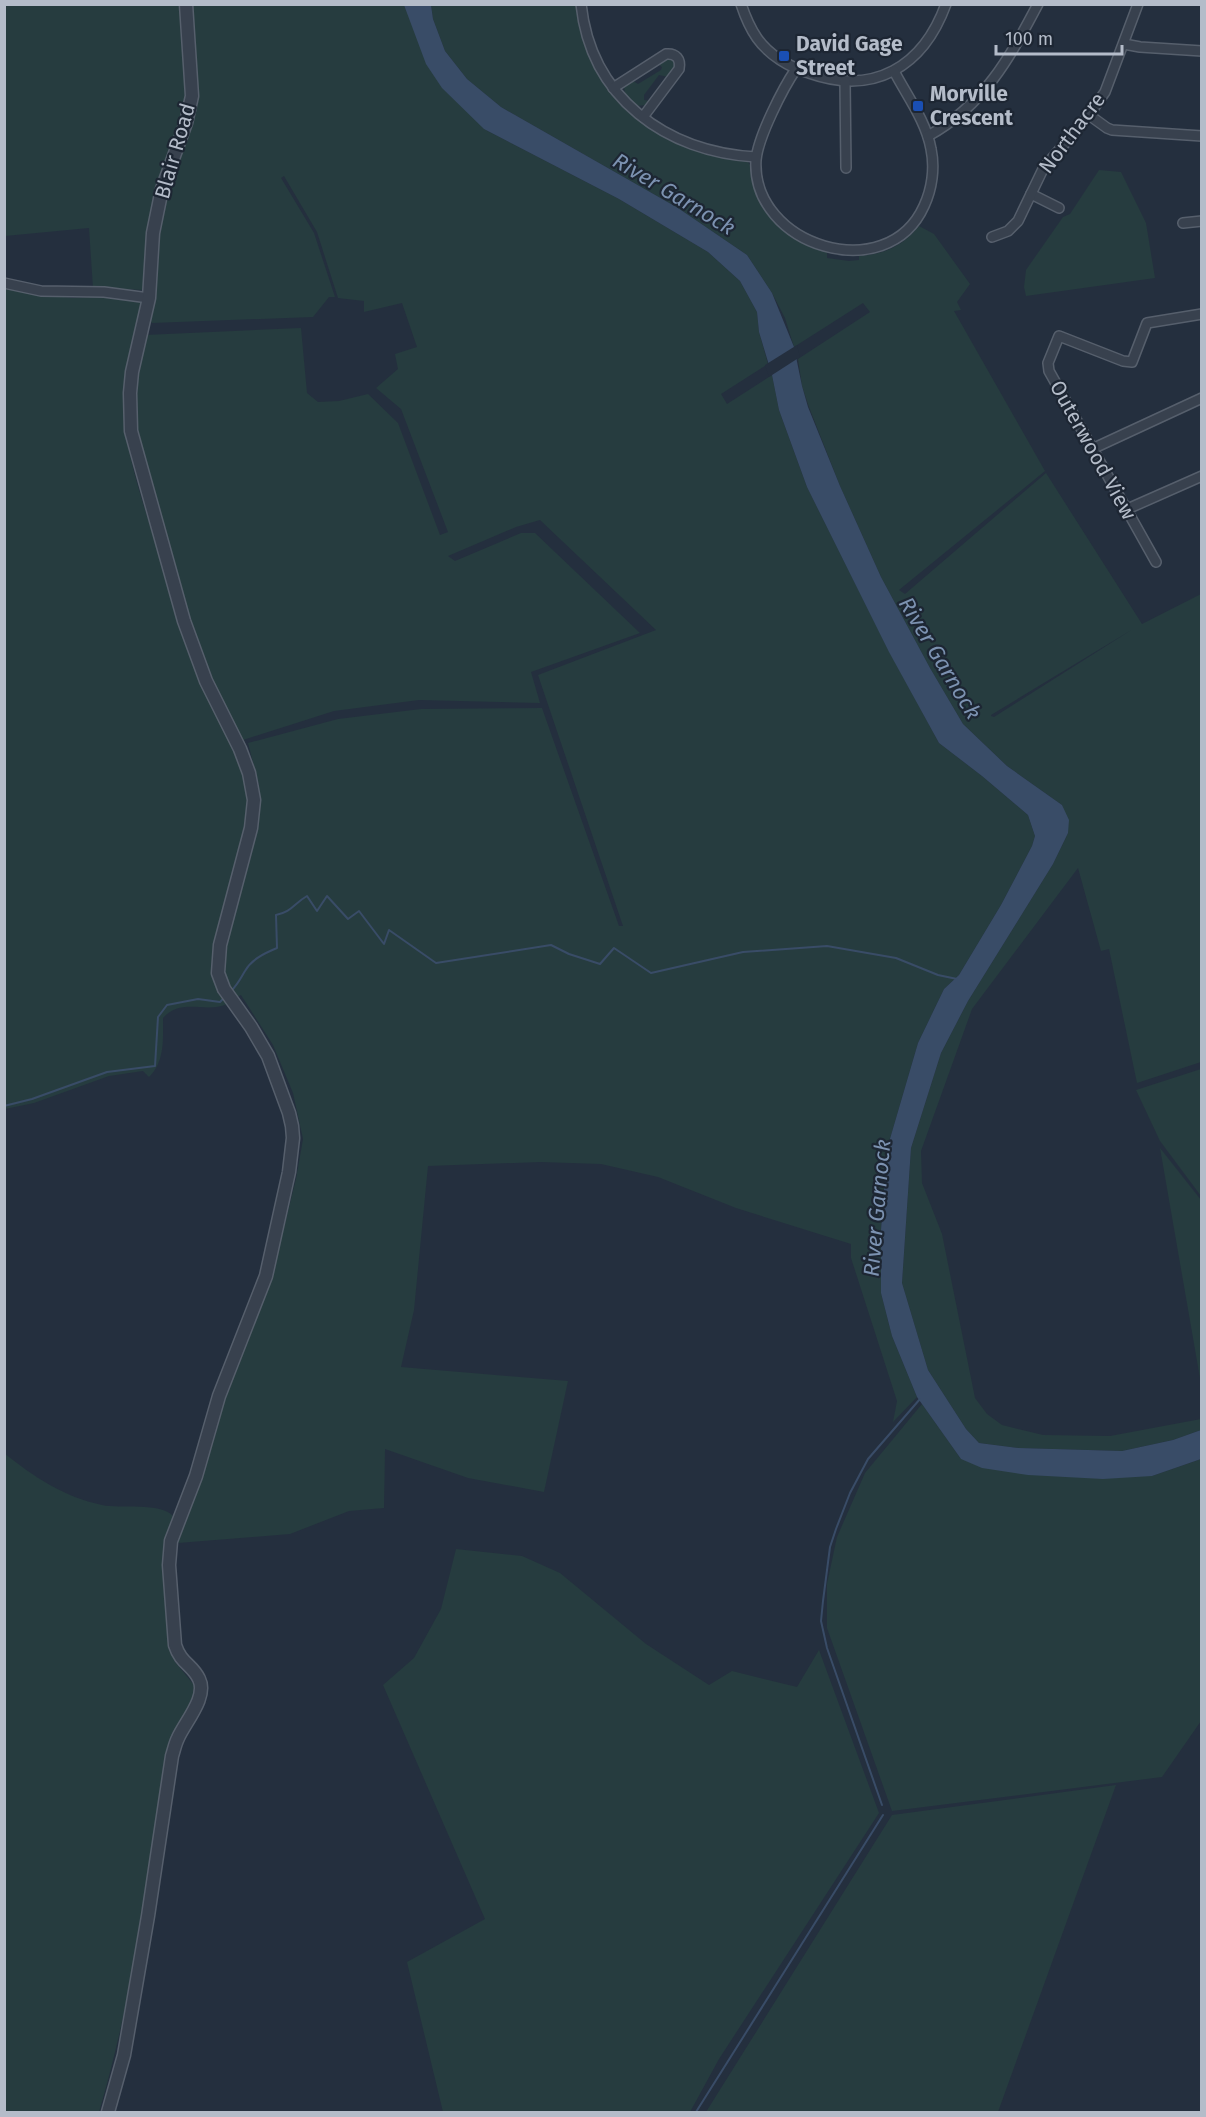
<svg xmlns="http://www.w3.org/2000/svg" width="1206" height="2117" font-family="'Fira Sans',sans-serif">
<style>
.green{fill:#263c3f;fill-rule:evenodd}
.water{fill:#394c67}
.pier{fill:#242f3e}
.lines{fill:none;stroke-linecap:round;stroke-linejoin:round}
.stream{stroke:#394c67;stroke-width:2}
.minor-casing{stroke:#565f6c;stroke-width:12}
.tertiary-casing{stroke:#565f6c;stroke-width:15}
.minor{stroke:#38414e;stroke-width:9}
.tertiary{stroke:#38414e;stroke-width:12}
.transit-dot{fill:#1a4fb4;stroke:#1d2633;stroke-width:2}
.labels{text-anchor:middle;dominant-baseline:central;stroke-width:4.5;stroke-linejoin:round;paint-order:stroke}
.poi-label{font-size:21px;font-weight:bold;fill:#b4bcc9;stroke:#1d2633;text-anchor:start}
.street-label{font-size:21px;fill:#b4bcc9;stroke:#1d2633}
.water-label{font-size:22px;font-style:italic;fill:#7c92b1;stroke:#1d2633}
</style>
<rect width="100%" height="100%" fill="#242f3e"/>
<!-- green -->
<g class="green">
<polygon points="5,5 404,5 484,129 619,199 708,252 740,281 757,312 759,332 768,364 721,394 727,404 772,375 779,410 807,487 888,649 939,743 982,776 1028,815 1035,836 1032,846 1001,905 959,975 944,989 918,1043 887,1149 881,1230 881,1293 892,1336 917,1397 893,1422 897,1401 851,1258 851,1244 736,1208 658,1177 601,1164 541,1162 428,1166 414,1310 401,1367 568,1381 544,1492 468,1478 385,1449 384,1508 349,1511 290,1534 178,1543 213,1443 226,1393 271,1279 296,1179 303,1139 293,1093 273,1045 241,995 235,998 223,977 228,935 252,853 260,807 259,785 248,743 338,719 421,709 542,708 619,926 623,926 538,675 656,630 540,520 516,527 448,556 455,561 521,533 535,533 640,633 531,672 540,703 419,700 334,711 243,740 212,678 186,609 135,430 135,378 145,335 301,328 307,393 318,402 339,401 368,394 398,423 440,535 448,532 401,409 376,388 398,369 395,354 417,347 402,303 364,312 364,301 338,298 317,232 284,176 281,178 314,233 335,297 329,297 313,317 152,323 150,320 156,292 158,234 168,194 196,113 199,95 194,47 187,95 145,290 93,288 89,228 5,236"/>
<path d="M431,5H576C582,67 634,131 694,150C712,156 731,156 748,162C755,171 755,182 759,193C772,228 794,238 827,252V258L849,261L859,260V256C885,254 903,246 919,226L934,234L970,284L957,302L961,310L954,311L1045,471L899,590L905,594L1046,473L1142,624L1201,594V1062L1137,1083L1109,949L1101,951L1078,868L972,1009L921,1151L922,1183L942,1234L975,1398L987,1414L1002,1425L1043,1435L1110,1436L1201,1419V1430L1173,1440L1122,1451L1019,1448L979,1443L966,1429L928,1370L902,1283L911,1148L941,1053L968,1001L1053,864L1068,833L1062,805L1007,766L963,724L930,668L881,577L840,486L809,407L802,386L798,359L870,312L863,303L794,347L785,318L772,293L747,255L678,208L501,107L467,79L445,51L433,19ZM1133,629L994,717L991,716V715Z"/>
<polygon points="666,59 672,59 675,63 675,69 668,77 659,75 644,95 644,100 650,101 647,105 636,106 625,95 624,85 630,79 638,84 661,70 662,67 658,64"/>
<polygon points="1099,170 1121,172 1146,223 1155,278 1026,296 1024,287 1026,270 1063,217 1070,214"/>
<path d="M5,287L26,293L73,298L106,296L141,300L143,304C134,334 124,365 124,397C122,454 150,522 167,577C177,610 184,645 198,676C212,708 240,751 246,784C255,838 223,907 212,961L213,977L227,1004C205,1014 182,997 163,1018C163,1039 165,1062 149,1077L143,1071L109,1076L34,1103L5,1109Z"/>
<polygon points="1201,1069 1202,1069 1201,1196 1160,1141 1136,1090"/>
<polygon points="1160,1148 1201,1200 1201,1384"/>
<polygon points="922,1404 961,1459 1152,1476 1201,1459 1201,1721 1162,1777 892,1811 827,1628 827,1584 837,1537 865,1473"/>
<path d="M4,1453C34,1477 64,1497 102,1505C120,1509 161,1502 173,1516L164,1548L163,1581L170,1649L175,1662L194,1685V1697L172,1737L166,1755C150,1875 133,1996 99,2112H5Z"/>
<polygon points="456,1549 522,1556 560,1573 646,1644 709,1685 732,1671 797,1687 819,1650 879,1813 719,2059 690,2112 443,2112 407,1962 485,1919 383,1685 414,1658 441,1609"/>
<polygon points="1116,1785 998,2112 706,2112 892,1815"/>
</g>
<!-- water -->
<polygon class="water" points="404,5 431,5 433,19 445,51 467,79 501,107 678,208 747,255 772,293 794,347 802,386 808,407 840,486 881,577 930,668 963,724 1007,766 1062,805 1069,820 1068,833 1053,864 968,1001 941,1053 911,1148 902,1283 928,1370 966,1429 979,1443 1019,1448 1122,1451 1173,1440 1201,1430 1201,1459 1152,1476 1103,1479 1028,1475 982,1468 961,1459 917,1397 892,1336 881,1293 881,1230 887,1149 918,1043 944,989 959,975 1001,905 1032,846 1035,836 1028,815 982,776 939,743 889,652 807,487 779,410 772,375 759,332 757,312 740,281 708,252 619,199 484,129 442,88 426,64"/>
<!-- pier -->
<polygon class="pier" points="797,345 800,357 769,377 765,365"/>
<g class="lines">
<!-- stream -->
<g class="stream">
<path d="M231,991C238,984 240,979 245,971C252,959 265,953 277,948L276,915C292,912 293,904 307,896L317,911L327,896L348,919L359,911L384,944L389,930L436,963L551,945L569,954L600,964L614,948L651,973L743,952L827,946L896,958L938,975L957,979"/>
<polyline points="4,1106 32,1099 107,1072 155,1066 158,1017 167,1005 198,999 220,1002 225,997"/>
<polyline points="882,1805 827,1648 821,1621 823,1601 830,1547 836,1529 850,1493 868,1459 920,1399"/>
<polyline points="696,2112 883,1815"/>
</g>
<defs>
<g id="minor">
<path d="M581,4C591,98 666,152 756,157"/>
<path d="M741,4C745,16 750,28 757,38C769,55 789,67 809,73C874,96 923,67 946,4"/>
<polyline points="1124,44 1140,47 1202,51"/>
<path d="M796,69C783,88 758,137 756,160C751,246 887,288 924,206C932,189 935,168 931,149C926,121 907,96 894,71"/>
<polyline points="845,82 846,168"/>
<path d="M613,88L666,54C676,53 681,59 679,69L643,117"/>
<polyline points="1089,115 1107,128 1112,130 1202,136"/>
<path d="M928,136C984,105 1009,59 1038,4"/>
<polyline points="1031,194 1059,208"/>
<polyline points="1183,223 1202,221"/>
<polyline points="992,237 1008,231 1018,221 1043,169 1089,115 1105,92 1138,4"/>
<polyline points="4,283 41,291 104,292 149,298"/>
<polyline points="1092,449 1202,398"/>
<polyline points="1125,510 1202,476"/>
<polyline points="1156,562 1049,371 1048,363 1059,336 1123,361 1132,362 1147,323 1202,314"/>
</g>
<path id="tertiary" d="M108,2112L124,2055L148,1916L172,1756C174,1750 175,1744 178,1738C185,1722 208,1697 199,1679C192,1664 181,1664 175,1645L169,1565L171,1541L196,1476L219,1396L266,1276L289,1172L293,1138L292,1126L289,1113L268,1056L251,1027L224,989L218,973L220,945L251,828L254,800L249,773L240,749L206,681L184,621L131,431L130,393L132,372L149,298L153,233L162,189L186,123L192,96L186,4"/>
</defs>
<!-- minor casing -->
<use href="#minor" class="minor-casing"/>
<!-- tertiary casing -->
<use href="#tertiary" class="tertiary-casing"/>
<!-- minor -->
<use href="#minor" class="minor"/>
<!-- tertiary -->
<use href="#tertiary" class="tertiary"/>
</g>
<!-- markers -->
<g class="transit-dot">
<rect x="778" y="50" width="12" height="12" rx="3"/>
<rect x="912" y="100" width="12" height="12" rx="3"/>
</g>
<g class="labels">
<!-- poi labels -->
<g class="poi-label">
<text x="796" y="44">David Gage<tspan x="796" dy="24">Street</tspan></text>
<text x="930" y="94">Morville<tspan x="930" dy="24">Crescent</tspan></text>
</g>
<!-- street labels -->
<g class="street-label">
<text transform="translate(1072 133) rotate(-53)">Northacre</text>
<text transform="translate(175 151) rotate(-74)">Blair Road</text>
<text transform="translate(1093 450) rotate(61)">Outerwood View</text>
</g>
<!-- water labels -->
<g class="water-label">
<text transform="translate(674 194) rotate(31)">River Garnock</text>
<text transform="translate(940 658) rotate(59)">River Garnock</text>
<text transform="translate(877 1208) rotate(-85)">River Garnock</text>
</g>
</g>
<!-- border -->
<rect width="1206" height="2117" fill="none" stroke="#b4bcc9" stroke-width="12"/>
<!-- scale -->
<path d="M996 45v9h126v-9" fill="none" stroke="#b4bcc9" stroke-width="3"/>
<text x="1005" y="45" font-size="18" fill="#b4bcc9" stroke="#1d2633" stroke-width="4.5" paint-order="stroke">100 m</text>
</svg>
